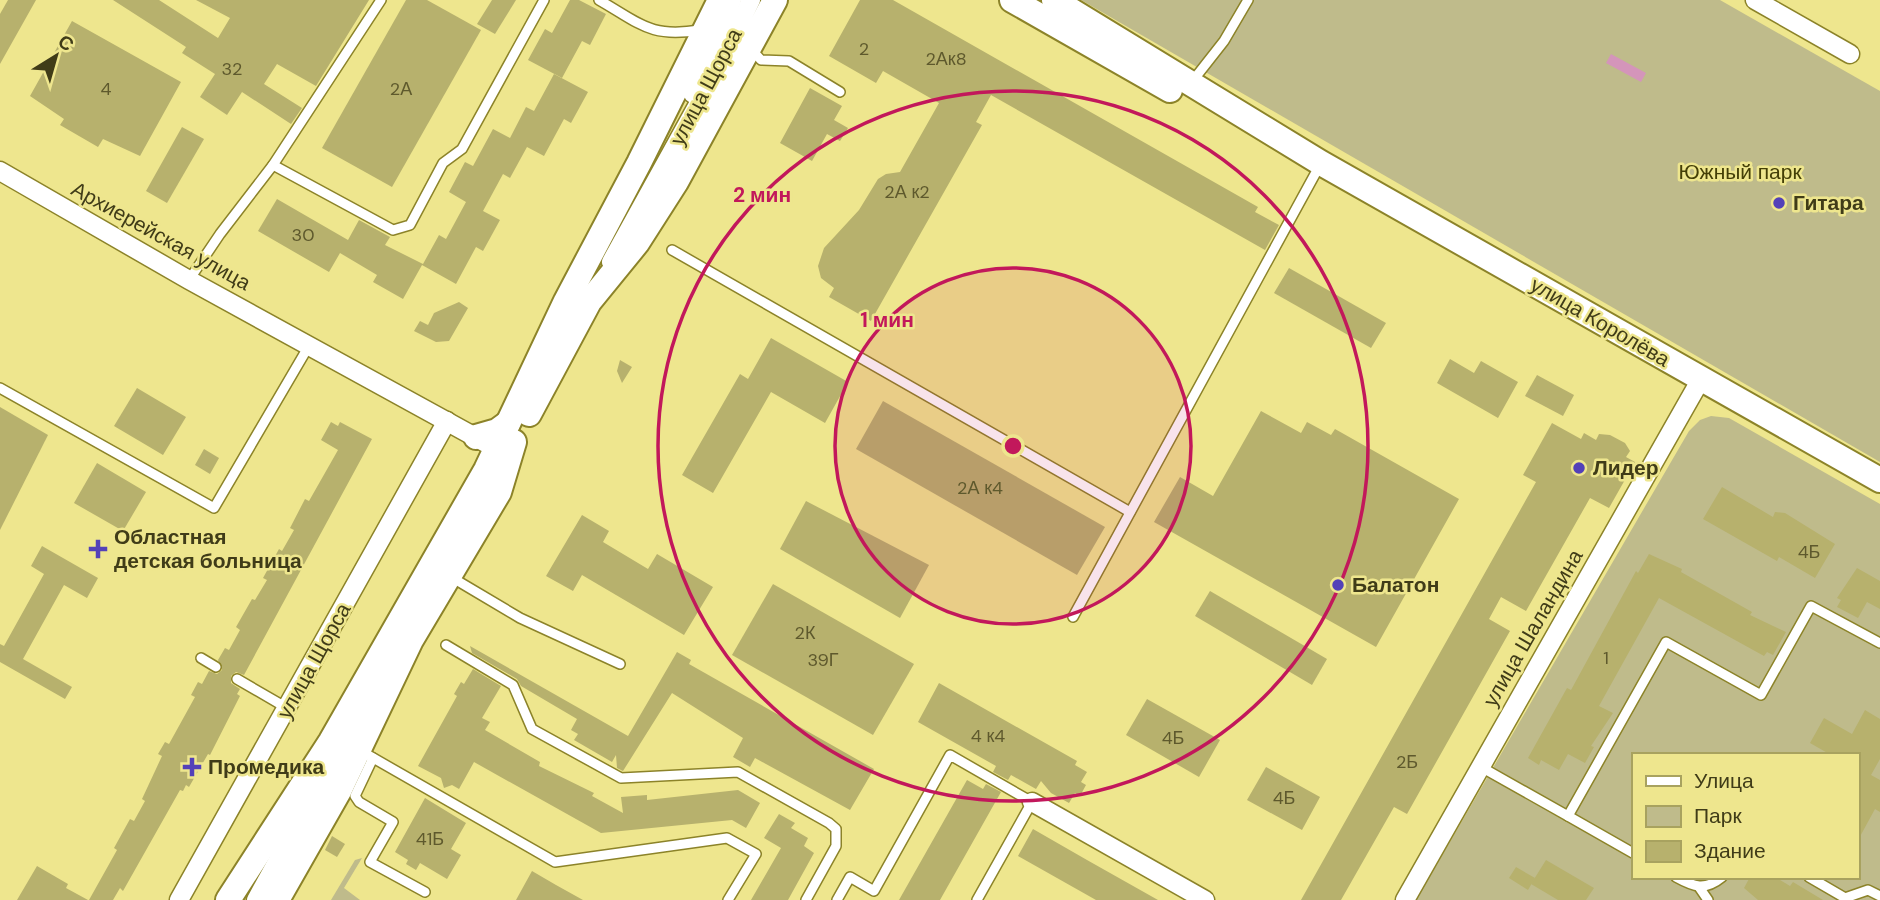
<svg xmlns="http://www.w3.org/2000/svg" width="1880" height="900" font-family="'DM Sans',sans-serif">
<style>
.green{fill:#bfbb8b;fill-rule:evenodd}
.water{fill:#d495ba}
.building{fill:#b7b16d}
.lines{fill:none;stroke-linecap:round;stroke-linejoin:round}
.lane-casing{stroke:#8c8329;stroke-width:12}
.street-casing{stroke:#8c8329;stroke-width:21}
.secondary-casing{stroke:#8c8329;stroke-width:28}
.lane{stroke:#fff;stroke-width:9}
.street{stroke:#fff;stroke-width:18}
.secondary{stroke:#fff;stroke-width:24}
.ring{fill:none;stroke:#c2185b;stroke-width:3.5}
.poi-dot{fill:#5341b8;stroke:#eee68e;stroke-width:2.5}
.labels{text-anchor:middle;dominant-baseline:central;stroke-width:5;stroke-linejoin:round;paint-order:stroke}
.number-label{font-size:18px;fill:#5e592d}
.street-label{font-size:21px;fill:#403c18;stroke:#eee68e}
.park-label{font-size:21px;fill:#443f07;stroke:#eee68e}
.poi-label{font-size:21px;font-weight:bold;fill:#403c18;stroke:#eee68e;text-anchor:start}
.centre{fill:#c2185b;stroke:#eee68e;stroke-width:3.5}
.ring-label{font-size:21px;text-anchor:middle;font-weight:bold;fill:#c2185b;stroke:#eee68e;stroke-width:5;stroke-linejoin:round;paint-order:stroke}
</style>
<rect width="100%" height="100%" fill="#eee68e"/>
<!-- green -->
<g class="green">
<polygon points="1081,0 1720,0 1880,91 1880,462"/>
<path d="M1711,416L1729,418L1880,504V900H1416L1689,431L1700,420ZM1633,755H1857V877H1633Z"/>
<polygon points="362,858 344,888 360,900 331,900 355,860"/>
</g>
<!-- water -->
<polygon class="water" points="1611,54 1646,73 1641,82 1606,63"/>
<!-- building -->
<g class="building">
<polygon points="8,0 36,0 0,64 0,14"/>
<polygon points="113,0 159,0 218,38 230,18 196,0 369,0 316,86 277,64 264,84 302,108 291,124 242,92 227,115 200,97 215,74 182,53 186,47"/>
<polygon points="406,0 427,0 481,30 392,187 322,148"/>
<polygon points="492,0 516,0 495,34 477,24"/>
<polygon points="570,0 579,0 606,14 590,45 582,41 562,78 528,60 545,29 552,33"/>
<polygon points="860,0 893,0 1258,207 1255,212 1279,225 1265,250 991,95 976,122 982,125 871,321 829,297 834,288 821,278 818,266 824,248 859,210 878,179 886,174 900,172 939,103 883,71 876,83 829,56"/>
<polygon points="72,21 181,82 140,156 103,139 98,147 60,125 64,119 30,96"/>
<polygon points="554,74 588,92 571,123 564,119 544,156 527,147 510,178 503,174 483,211 500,220 483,251 476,247 456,284 422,265 403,299 373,282 377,275 340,253 329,272 258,231 277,199 348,240 359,220 390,237 385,245 423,264 439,235 446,239 466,202 449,192 465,162 473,166 493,129 510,138 526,107 534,111"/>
<polygon points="810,88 842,106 834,120 848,128 840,141 827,134 812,161 780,143"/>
<polygon points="182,127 204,139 167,203 146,191"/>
<polygon points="1289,268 1386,323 1371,348 1274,293"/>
<polygon points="459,302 468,308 449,341 436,342 414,331 420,321 428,325 434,313"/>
<polygon points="771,338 848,382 825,423 771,392 713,493 682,475 740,374 748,379"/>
<polygon points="1450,359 1474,373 1481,361 1518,382 1498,418 1437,383"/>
<polygon points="620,360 632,367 622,383 617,371"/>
<polygon points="1537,375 1574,395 1563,416 1525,396"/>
<polygon points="137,388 186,417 163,455 114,426"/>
<polygon points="883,401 1105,527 1077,575 856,449"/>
<polygon points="0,407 48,435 0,530"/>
<polygon points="1261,411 1301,433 1307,422 1331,435 1335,429 1459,499 1376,647 1154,522 1180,477 1213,496"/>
<polygon points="331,422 338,426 340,422 372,439 244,675 236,672 231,676 231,683 240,689 237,694 240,696 210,755 208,754 189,787 186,785 183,791 180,790 123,891 120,888 113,900 89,900 117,850 114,848 130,819 134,821 145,801 142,799 162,756 158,754 165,742 169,744 195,697 191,695 198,682 202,684 209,671 217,674 222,670 218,660 225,648 229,650 240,630 236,627 252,599 255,600 267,580 263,578 279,549 282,551 294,530 290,528 305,499 309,501 338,450 321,440"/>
<polygon points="1552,423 1581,439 1584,433 1596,440 1599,434 1610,435 1625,443 1630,451 1626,457 1635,462 1609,508 1590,498 1526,611 1501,597 1489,619 1510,631 1407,814 1394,807 1341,900 1301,900 1536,482 1523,475"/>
<polygon points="204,449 219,458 210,474 195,465"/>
<polygon points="97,463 146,492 123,531 74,503"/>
<polygon points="1722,487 1773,517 1775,512 1785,513 1835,544 1815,578 1779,557 1777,561 1703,519"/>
<polygon points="806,501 929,565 900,618 780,549"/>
<polygon points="582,515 609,531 603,542 648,569 657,554 713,587 684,635 582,575 573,591 546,576"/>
<polygon points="42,546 98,578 87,598 64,585 23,659 72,687 65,699 0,662 0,644 4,646 44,574 31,566"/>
<polygon points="1649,554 1682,569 1681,572 1752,612 1750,615 1786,632 1773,655 1767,652 1764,656 1659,598 1599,706 1613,713 1591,746 1594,747 1585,763 1568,754 1559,770 1541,760 1539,765 1528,758 1567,688 1571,690 1636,571 1638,573"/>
<polygon points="1857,568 1880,581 1880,609 1867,602 1858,618 1837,607 1841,600 1837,598"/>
<polygon points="773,584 914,664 873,735 732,655"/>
<polygon points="1210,591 1327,659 1312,685 1195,616"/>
<polygon points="470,646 628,736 677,652 691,660 689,664 874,769 850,810 755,758 750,767 733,757 743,738 672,693 623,771 617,768 616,755 612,762 574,740 578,734 571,730 577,719 521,686 517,679 472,653"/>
<polygon points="473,669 501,686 482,718 490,722 485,730 540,762 539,766 594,793 592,796 623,813 621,797 647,795 647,800 738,790 760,803 746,828 732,820 601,833 474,762 459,789 452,785 444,788 441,778 418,766 457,696 454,694 461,682 464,684"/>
<polygon points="939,683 1077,761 1075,765 1087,772 1081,782 1086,785 1080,796 1075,793 1069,803 1051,793 1041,781 1036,789 1011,775 1008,780 993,772 996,766 918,722"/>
<polygon points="1147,699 1220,740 1199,777 1126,735"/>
<polygon points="1865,710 1880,719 1880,759 1871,775 1880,780 1880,812 1875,809 1857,842 1857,755 1831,755 1810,743 1824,718 1852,734"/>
<polygon points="1266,767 1320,797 1302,830 1247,800"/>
<polygon points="967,780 983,789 986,784 1001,792 940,900 899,900"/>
<polygon points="425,798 466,823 451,849 461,855 447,879 420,863 416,870 406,864 408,860 395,852"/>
<polygon points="779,814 795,823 791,828 808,838 804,846 814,853 788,900 751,900 781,848 764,838"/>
<polygon points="1033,829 1087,860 1158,900 1096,900 1018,856"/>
<polygon points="332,836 345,844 337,857 325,850"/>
<polygon points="1546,860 1594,888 1586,900 1558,900 1531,884"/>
<polygon points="37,866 68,884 66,888 88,900 17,900"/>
<polygon points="1516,867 1535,878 1528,890 1509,878"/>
<polygon points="532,871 556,885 583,900 516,900"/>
<polygon points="1750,877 1775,877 1790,886 1793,882 1823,900 1758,900 1744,888"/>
</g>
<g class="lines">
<defs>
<g id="lane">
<path d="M599,0C641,24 650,38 700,30"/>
<polyline points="751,49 761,60 789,61 840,92"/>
<polyline points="1191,83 1224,41 1248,0"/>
<polyline points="273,165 393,230 410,225 443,163 462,149 544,0"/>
<polyline points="672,250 1130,512"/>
<polyline points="189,280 220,234 273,165 381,0"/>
<polyline points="0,388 214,508 310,344"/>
<polyline points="451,577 520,618 620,664"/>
<polyline points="1073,617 1320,165"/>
<polyline points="446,645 513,685 532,729 621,778 738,772 829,823 836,829 836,846 806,900"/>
<polyline points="201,658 216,667"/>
<polyline points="237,679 287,708"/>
<polyline points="361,751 555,862 727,838 756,854 728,900"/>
<polyline points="373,758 355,796 359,802 393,822 370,862 425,892"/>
<polyline points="1481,767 1568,816"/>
<polyline points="1633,853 1568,816 1666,642 1761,695 1811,606 1880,643"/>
<path d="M1676,877C1694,887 1705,891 1722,877"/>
<polyline points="1809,877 1845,898 1868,890 1880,896"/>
<polyline points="1699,887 1708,900"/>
<polyline points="837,900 850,877 874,891 950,755 1032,802 977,900"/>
</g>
<g id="street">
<polyline points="1755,0 1850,54"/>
<polyline points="693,94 732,0"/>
<polyline points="0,171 189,280 486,443"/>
<polyline points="611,262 722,61 751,0"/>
<polyline points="1032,802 1205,900"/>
<polyline points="179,900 447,421"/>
<polyline points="256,900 354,722 380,685"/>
<polyline points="1405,900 1701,379"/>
</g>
<g id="secondary">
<polyline points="1012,0 1170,90"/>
<polyline points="1054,0 1321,163 1880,480"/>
<polyline points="529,414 589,302 637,243 676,182 775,0"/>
<polyline points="476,437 497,431 508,423"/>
<polyline points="228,900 331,741 486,470 566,301 639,163 720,0"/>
<polyline points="277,900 339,791 411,640 499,492 514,442"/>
</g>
</defs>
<!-- lane casing -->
<use href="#lane" class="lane-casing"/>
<!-- street casing -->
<use href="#street" class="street-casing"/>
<!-- secondary casing -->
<use href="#secondary" class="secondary-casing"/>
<!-- lane -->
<use href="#lane" class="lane"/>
<!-- street -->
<use href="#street" class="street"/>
<!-- secondary -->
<use href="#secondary" class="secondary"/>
</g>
<!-- distance rings -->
<circle cx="1013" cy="446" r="178" fill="#c2185b" fill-opacity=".12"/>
<g class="ring">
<circle cx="1013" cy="446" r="178"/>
<circle cx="1013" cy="446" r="355"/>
</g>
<!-- markers -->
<g class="poi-dot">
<circle cx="1779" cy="203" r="7"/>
<circle cx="1579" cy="468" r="7"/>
<path d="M94.5 538.5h7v7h7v7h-7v7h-7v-7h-7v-7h7z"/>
<circle cx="1338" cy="585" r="7"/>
<path d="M188.5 756.5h7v7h7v7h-7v7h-7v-7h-7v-7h7z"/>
</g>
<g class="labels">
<!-- number labels -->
<g class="number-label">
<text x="864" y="49">2</text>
<text x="946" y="59">2Ак8</text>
<text x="232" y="69">32</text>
<text x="106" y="89">4</text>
<text x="401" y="89">2А</text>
<text x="907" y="192">2А к2</text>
<text x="303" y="235">30</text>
<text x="980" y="488">2А к4</text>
<text x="1809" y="552">4Б</text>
<text x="805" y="633">2К</text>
<text x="1606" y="658">1</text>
<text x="823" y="660">39Г</text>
<text x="988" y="736">4 к4</text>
<text x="1173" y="738">4Б</text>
<text x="1407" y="762">2Б</text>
<text x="1284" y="798">4Б</text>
<text x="430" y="839">41Б</text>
</g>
<!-- street labels -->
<g class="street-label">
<text transform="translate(706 87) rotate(-62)">улица Щорса</text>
<text transform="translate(161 236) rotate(29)">Архиерейская улица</text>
<text transform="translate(1600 322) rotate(30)">улица Королёва</text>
<text transform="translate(1533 628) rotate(-60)">улица Шаландина</text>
<text transform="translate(314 661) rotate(-61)">улица Щорса</text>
</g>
<!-- park labels -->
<g class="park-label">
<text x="1740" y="172">Южный парк</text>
</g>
<!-- poi labels -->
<g class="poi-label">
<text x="1793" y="203">Гитара</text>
<text x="1593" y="468">Лидер</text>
<text x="114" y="537">Областная<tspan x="114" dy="24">детская больница</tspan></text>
<text x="1352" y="585">Балатон</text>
<text x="208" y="767">Промедика</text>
</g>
</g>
<circle cx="1013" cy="446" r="10" class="centre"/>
<g class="ring-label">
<text x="762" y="202">2 мин</text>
<text x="887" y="327">1 мин</text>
</g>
<!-- legend -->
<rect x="1632" y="753" width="228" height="126" fill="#eee68e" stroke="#a8a25f" stroke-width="2"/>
<rect x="1646" y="776" width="35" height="10" fill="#ffffff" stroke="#a8a25f" stroke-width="2"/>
<text x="1694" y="788" font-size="21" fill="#403c18">Улица</text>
<rect x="1646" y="806" width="35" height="21" fill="#bfbb8b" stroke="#a8a25f" stroke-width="2"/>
<text x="1694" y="823" font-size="21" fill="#403c18">Парк</text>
<rect x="1646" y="841" width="35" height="21" fill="#b7b16d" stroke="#a8a25f" stroke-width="2"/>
<text x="1694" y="858" font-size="21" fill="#403c18">Здание</text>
<!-- north arrow -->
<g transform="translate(56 56) rotate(37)" stroke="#eee68e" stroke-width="5" paint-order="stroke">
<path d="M0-5L12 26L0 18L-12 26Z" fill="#403c18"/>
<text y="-10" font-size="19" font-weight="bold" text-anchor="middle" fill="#403c18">С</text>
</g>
</svg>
